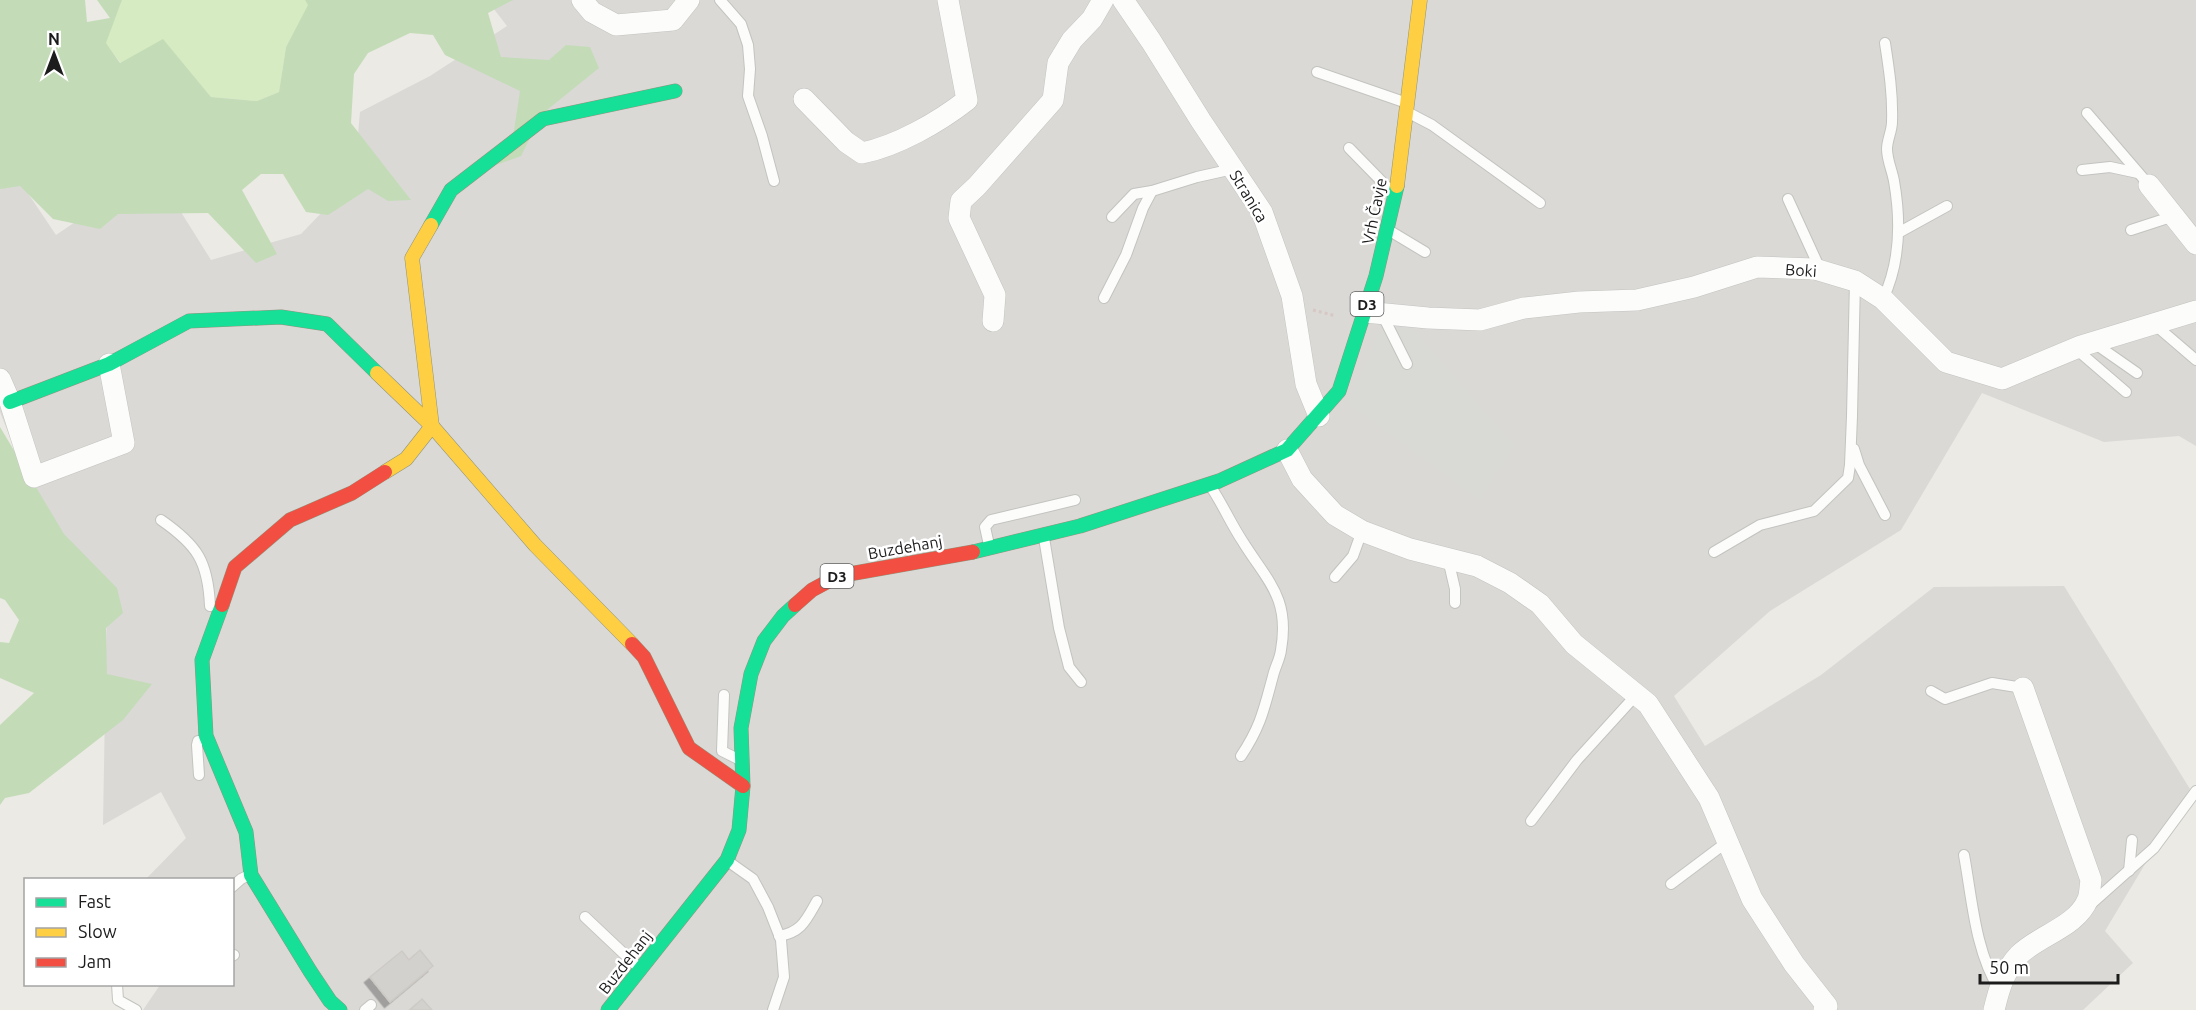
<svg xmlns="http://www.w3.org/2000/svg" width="2196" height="1010" font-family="Ubuntu,sans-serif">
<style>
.residential{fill:#dad9d6}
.grass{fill:#d6ebc1}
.forest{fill:#c3dcb7}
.parking{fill:#d9d9d6}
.building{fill:#d3d1cd;stroke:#cecbc6;stroke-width:1.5;filter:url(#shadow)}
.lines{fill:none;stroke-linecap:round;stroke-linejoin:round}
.lane-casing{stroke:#c3c3c0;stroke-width:12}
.street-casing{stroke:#c3c3c0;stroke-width:22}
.fast-casing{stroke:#92957c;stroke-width:15}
.slow-casing{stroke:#92957c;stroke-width:15}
.jam-casing{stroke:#92957c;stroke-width:15}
.path{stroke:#d7c8c3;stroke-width:3;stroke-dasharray:3 3;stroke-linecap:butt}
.lane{stroke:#fcfcfb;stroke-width:10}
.street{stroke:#fcfcfb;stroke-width:21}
.fast{stroke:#16e098;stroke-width:14}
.slow{stroke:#ffcf43;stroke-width:14}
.jam{stroke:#f24e42;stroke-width:14}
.labels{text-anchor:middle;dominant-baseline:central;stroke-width:5;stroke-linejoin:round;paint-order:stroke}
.shield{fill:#fff;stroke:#606060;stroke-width:1.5}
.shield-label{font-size:15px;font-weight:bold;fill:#1c1c1c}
.street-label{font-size:16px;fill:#1c1c1c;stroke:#fff}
</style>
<defs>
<filter id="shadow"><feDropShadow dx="-5.5" dy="5.5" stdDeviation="0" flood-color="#0004"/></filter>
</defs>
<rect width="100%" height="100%" fill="#ebeae4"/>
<!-- residential -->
<polygon class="residential" points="487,0 2196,0 2196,446 2179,436 2104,442 1982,393 1901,530 1770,611 1674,696 1705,746 1821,675 1934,587 2064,586 2190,789 2105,931 2133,963 2083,1010 143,1010 160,985 232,984 232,880 146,879 186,838 161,792 103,825 107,594 50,539 0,412 0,183 17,177 56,235 154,169 211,260 301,234 354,179 360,112 430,76 507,26"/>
<!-- grass -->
<polygon class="grass" points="122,0 305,0 309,5 286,47 279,92 257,101 211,97 163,40 121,63 105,43"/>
<!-- forest -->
<g class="forest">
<polygon points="0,0 85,0 87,22 110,18 97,0 122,0 106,43 120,63 163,39 211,97 257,101 279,92 286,47 308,5 305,0 513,0 488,13 501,57 549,60 566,45 590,47 599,68 542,114 521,156 479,171 513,137 520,91 445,55 433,35 410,33 368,53 354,74 351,123 411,200 388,201 368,189 328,215 306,212 283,174 261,174 242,190 277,254 256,263 208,213 118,214 100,229 53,219 20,186 0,189"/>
<polygon points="0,427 64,534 117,588 123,613 106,628 107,674 152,684 123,720 29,793 5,798 0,805 0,725 34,693 0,678 0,642 9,643 19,620 5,600 0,598"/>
</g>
<!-- parking -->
<polygon class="parking" points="1408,324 1514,446 1479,499 1348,403 1379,334"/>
<!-- building -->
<g class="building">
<polygon points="420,950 433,966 390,1002 370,977 402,951 409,960"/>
<polygon points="422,999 432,1010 410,1010"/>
</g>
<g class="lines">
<defs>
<g id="lane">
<polyline points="720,0 741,24 748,45 750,69 748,96 762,136 774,181"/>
<polyline points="1317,72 1404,102"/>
<polyline points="1409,113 1432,125 1540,203"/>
<polyline points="2087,113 2149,185"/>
<polyline points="1349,148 1391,191"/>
<polyline points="2082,170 2110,167 2138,173"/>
<polyline points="1788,199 1820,269"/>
<polyline points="1112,217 1134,194 1152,191 1197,177 1233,169"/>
<polyline points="2131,230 2174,216"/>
<polyline points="1390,231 1425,252"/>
<polyline points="1898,233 1947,206"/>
<polyline points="1104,298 1126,255 1143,208 1152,191"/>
<path d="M1883,299C1901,261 1901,221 1894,181C1892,170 1887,160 1887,149C1887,140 1892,131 1892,122C1893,95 1889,69 1885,43"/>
<polyline points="1382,314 1407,364"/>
<polyline points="2154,324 2196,360"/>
<polyline points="2094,343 2137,373"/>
<polyline points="2076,349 2126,392"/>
<polyline points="1854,449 1859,465 1885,515"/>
<path d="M1211,487C1223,505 1231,524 1243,542C1268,582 1290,598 1281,650C1280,659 1275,667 1273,676C1264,709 1261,726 1241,756"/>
<path d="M161,520C197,545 208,561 210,606"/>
<polyline points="1044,538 1059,628 1069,667 1081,682"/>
<polyline points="989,545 985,527 991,520 1075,500"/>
<polyline points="1714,552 1760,525 1814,511 1848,478 1850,465 1852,416 1855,281"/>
<polyline points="1448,559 1455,589 1455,603"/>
<polyline points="1335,577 1353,556 1362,531"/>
<polyline points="1931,691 1945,699 1992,683 2023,688"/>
<polyline points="724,695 722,751 738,759"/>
<polyline points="198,741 197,745 199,775"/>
<polyline points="1531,821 1577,760 1637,694"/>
<path d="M1964,855C1972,898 1975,951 1999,989"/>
<polyline points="729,862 753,879 768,907 781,940 784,977 773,1010"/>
<polyline points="2129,871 2132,840"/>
<polyline points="1671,884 1727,842"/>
<polyline points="232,887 241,879 249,875"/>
<polyline points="2091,904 2154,848 2196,791"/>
<polyline points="585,917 638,967"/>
<path d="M779,936C802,932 806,920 817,901"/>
<polyline points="232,956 234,955"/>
<polyline points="117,984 118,1000 136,1010"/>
<polyline points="365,1010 371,1005"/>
</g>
<g id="street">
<polyline points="582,0 592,12 616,25 673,20 689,0"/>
<polyline points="1123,0 1151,41 1201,121 1262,212 1292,296 1306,384 1319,416"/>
<path d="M804,99L846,142L862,153C897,146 939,122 967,100L948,0"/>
<polyline points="2149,185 2196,244"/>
<polyline points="1365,312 1428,318 1480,320 1524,308 1579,302 1637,300 1694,287 1757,267 1815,269 1855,281 1883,299 1946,362 2002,379 2081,346 2196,311"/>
<polyline points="993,321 995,295 959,218 961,201 977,186 1053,100 1058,63 1072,40 1092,19 1103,0"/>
<polyline points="0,379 10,402 34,477 124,443 109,364"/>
<polyline points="1287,450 1302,479 1335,515 1362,531 1410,549 1477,566 1510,583 1540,604 1574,644 1648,704 1709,798 1752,899 1794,964 1827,1006 1824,1010"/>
<path d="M1994,1010C1999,989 2004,971 2019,955C2039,935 2077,927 2088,899C2090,894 2090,886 2091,880L2023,688"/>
</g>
<g id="fast">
<polyline points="431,225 451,190 543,119 675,91"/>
<polyline points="10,402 109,364 189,321 281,317 327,324 377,373"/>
<polyline points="973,552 1080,526 1219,481 1287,450 1339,391 1376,276 1397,186"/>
<polyline points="222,605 202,660 206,736 246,832 251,875 310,971 330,1001 340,1010"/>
<polyline points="608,1010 727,860 739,830 743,786 741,728 751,674 764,641 783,616 795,605"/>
</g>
<g id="slow">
<polyline points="1397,186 1420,0"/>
<polyline points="377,373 432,426 535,545 632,644"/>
<polyline points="385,472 406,459 432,426 412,258 431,225"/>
</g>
<g id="jam">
<polyline points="222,605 235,567 290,520 352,493 385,472"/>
<polyline points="795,605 812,590 838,576 973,552"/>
<polyline points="632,644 644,657 689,748 743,786"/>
</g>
</defs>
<!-- lane casing -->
<use href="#lane" class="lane-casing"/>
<!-- street casing -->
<use href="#street" class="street-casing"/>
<!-- fast casing -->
<use href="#fast" class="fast-casing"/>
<!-- slow casing -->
<use href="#slow" class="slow-casing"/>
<!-- jam casing -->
<use href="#jam" class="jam-casing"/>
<!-- path -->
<polyline class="path" points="1313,310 1336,316"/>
<!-- lane -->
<use href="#lane" class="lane"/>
<!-- street -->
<use href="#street" class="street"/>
<!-- fast -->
<use href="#fast" class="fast"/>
<!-- slow -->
<use href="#slow" class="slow"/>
<!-- jam -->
<use href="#jam" class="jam"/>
</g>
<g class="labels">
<!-- shield labels -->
<g class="shield">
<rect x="1350.5" y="292" width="33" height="24" rx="4.5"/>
<rect x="820.5" y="564" width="33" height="24" rx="4.5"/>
</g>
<g class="shield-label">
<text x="1367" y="304">D3</text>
<text x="837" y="576">D3</text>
</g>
<!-- street labels -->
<g class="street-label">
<text transform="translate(1249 196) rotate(59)">Stranica</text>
<text transform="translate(1374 211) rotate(-78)">Vrh Čavje</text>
<text transform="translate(1801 270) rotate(4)">Boki</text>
<text transform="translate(905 547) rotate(-10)">Buzdehanj</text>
<text transform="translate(625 962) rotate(-52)">Buzdehanj</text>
</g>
</g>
<!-- legend -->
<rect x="24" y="878" width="210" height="108" fill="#ffffff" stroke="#a4a4a4" stroke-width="1.5"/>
<rect x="36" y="898" width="30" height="9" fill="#16e098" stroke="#a4a4a4" stroke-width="1.5"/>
<text x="78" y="908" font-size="18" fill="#1c1c1c">Fast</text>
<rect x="36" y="928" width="30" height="9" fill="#ffcf43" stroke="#a4a4a4" stroke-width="1.5"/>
<text x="78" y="938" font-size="18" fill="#1c1c1c">Slow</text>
<rect x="36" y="958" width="30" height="9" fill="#f24e42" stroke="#a4a4a4" stroke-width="1.5"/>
<text x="78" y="968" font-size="18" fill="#1c1c1c">Jam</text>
<!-- north arrow -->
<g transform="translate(54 54)" stroke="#ffffff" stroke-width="4.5" paint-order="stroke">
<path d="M0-4.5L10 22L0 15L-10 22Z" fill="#1c1c1c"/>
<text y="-9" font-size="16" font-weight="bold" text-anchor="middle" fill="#1c1c1c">N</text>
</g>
<!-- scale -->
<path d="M1980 974v9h138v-9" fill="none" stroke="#1c1c1c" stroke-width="3"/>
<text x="1989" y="974" font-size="18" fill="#1c1c1c" stroke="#ffffff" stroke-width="4.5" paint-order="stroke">50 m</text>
</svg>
